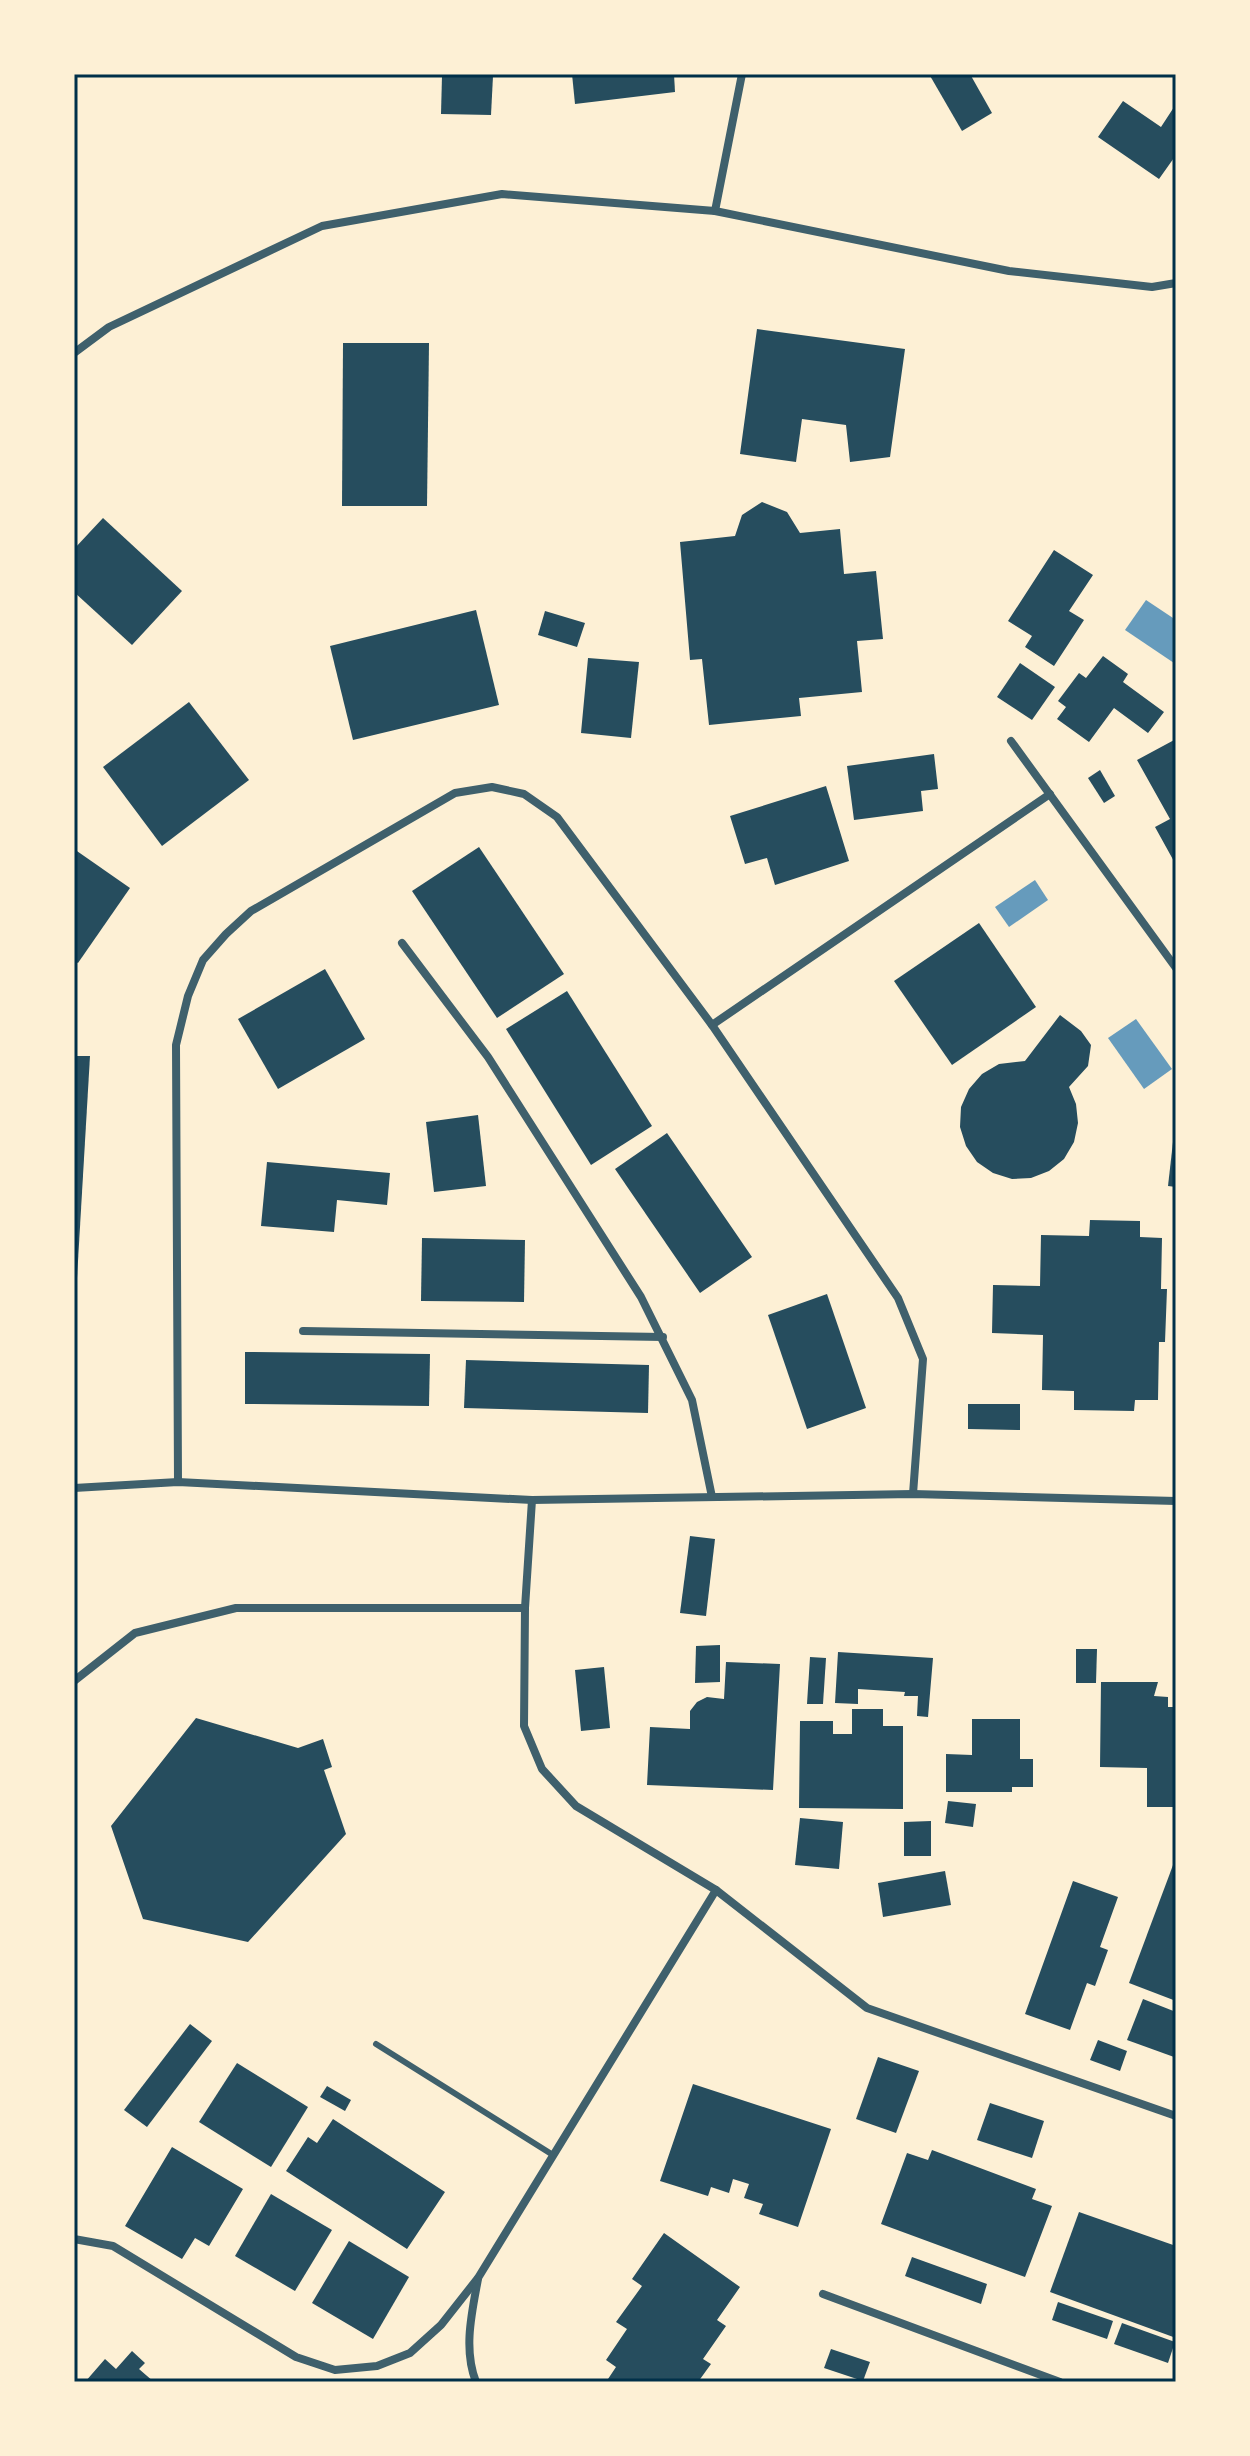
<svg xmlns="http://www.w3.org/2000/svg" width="1250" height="2456" font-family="'Sofia Sans Condensed',sans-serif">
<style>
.water{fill:#669bbc}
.building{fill:#264d5e}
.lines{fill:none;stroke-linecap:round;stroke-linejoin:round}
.service{stroke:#3f606c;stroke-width:6}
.minor{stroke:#3f606c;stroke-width:8}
.neatline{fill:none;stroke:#003049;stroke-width:3}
</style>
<rect width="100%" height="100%" fill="#fdf0d5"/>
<!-- water -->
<g class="water">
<polygon points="1146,600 1176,620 1174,663 1125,630"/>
<polygon points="1035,880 1048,900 1009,927 995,907"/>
<polygon points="1136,1019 1172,1069 1144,1089 1108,1038"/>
</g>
<!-- building -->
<g class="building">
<polygon points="572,74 674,74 675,92 575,104"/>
<polygon points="929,74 970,74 992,113 962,131"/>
<polygon points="442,76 493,76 491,115 441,114"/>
<polygon points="1123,101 1161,127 1176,104 1176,155 1159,179 1098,137"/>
<polygon points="757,329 905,349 890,457 850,462 846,425 802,419 796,462 740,454"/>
<polygon points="343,343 429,343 427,506 342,506"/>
<polygon points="762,502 787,512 800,533 840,529 844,574 876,571 883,639 857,641 862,692 799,698 801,716 709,725 702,659 690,660 680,542 735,536 742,515"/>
<polygon points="103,518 182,591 132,645 74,592 74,549"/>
<polygon points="1054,550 1093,575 1069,611 1084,620 1054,666 1025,647 1032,636 1008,621"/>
<polygon points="476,610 499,705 353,740 330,646"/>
<polygon points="545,611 585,623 577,647 538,635"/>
<polygon points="1103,656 1128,674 1123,682 1164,712 1148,733 1114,708 1089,742 1057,719 1066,707 1058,701 1079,673 1086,678"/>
<polygon points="588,658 639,662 631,738 581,733"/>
<polygon points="1020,663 1055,687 1032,720 997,697"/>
<polygon points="189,702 249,780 162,846 103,767"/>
<polygon points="1176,739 1176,865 1155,827 1170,819 1137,760"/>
<polygon points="934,754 938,789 921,791 923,811 854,820 847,766"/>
<polygon points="1100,770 1115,796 1104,803 1088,778"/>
<polygon points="826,786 849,861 775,885 767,858 745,864 730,816"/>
<polygon points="479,847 564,974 497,1018 412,891"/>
<polygon points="74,849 130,888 78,963 74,961"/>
<polygon points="979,923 1036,1007 952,1065 894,981"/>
<polygon points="325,969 365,1039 278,1089 238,1019"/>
<polygon points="567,991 652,1126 591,1165 506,1029"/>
<polygon points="1060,1015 1081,1031 1091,1045 1088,1066 1069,1087 1076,1104 1078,1123 1074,1142 1064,1159 1049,1171 1031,1178 1012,1179 993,1173 977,1162 966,1146 960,1127 961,1107 969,1089 982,1074 999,1064 1025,1061"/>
<polygon points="74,1056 90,1056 76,1295 74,1295"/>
<polygon points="478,1115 486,1186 434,1192 426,1122"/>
<polygon points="667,1133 752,1257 700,1293 615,1169"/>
<polygon points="1174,1133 1176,1133 1176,1187 1168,1186"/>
<polygon points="267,1162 390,1173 387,1205 337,1200 334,1232 261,1226"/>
<polygon points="1090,1220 1140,1221 1140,1237 1162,1238 1161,1289 1167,1289 1165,1342 1159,1342 1158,1400 1135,1400 1134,1411 1074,1410 1074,1391 1042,1390 1043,1335 992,1333 993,1285 1040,1286 1041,1235 1089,1236"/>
<polygon points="422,1238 525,1240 524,1302 421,1301"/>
<polygon points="827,1294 866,1408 807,1429 768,1315"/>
<polygon points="245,1352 430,1354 429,1406 245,1404"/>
<polygon points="466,1360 649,1365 648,1413 464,1408"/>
<polygon points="968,1404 1020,1404 1020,1430 968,1429"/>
<polygon points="690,1536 715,1539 706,1616 680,1613"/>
<polygon points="720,1645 720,1682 695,1683 696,1646"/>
<polygon points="1076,1649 1097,1649 1096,1683 1076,1683"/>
<polygon points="838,1652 933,1658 928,1717 917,1716 918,1696 904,1696 905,1692 858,1689 858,1704 835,1703"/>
<polygon points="810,1657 826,1658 823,1704 807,1704"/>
<polygon points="726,1662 780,1664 773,1790 647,1785 650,1727 690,1729 690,1711 697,1702 707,1697 724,1699"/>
<polygon points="604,1667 610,1728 581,1731 575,1670"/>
<polygon points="1101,1682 1158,1682 1154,1696 1168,1697 1168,1707 1176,1707 1176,1807 1147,1807 1147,1768 1100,1767"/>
<polygon points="852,1709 883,1709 883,1726 903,1726 903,1809 799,1808 800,1721 833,1721 833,1734 852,1734"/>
<polygon points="196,1718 298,1748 323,1739 332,1767 324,1770 346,1834 248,1942 143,1919 111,1826"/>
<polygon points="972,1719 1020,1719 1020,1759 1033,1759 1033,1787 1012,1787 1012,1792 946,1792 946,1754 972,1755"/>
<polygon points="948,1801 976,1804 973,1827 945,1823"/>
<polygon points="800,1818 843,1822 839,1869 795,1865"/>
<polygon points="931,1821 931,1856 904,1856 904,1822"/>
<polygon points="1176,1857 1176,2001 1129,1983"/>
<polygon points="945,1871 951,1905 883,1917 878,1883"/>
<polygon points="1073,1881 1118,1897 1100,1947 1108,1950 1095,1986 1087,1983 1070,2030 1025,2014"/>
<polygon points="1143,1999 1176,2012 1174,2057 1127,2040"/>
<polygon points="190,2024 212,2041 147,2127 124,2110"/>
<polygon points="1098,2040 1127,2051 1120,2071 1090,2060"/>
<polygon points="878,2057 919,2071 896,2133 856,2119"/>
<polygon points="237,2063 308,2107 271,2167 199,2122"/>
<polygon points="693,2084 831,2129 798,2227 759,2214 763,2204 744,2198 749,2184 733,2179 729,2193 711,2187 708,2196 660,2181"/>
<polygon points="327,2086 351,2100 345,2111 320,2097"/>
<polygon points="990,2103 1044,2121 1032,2158 977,2140"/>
<polygon points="333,2119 445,2192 407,2249 286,2171 308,2137 317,2143"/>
<polygon points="172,2147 243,2189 209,2246 195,2238 182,2259 125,2226"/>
<polygon points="932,2150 1036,2189 1032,2199 1052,2206 1025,2277 881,2224 907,2153 928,2160"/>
<polygon points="271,2194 332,2230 295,2291 235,2256"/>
<polygon points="1079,2212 1176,2246 1176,2338 1050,2292"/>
<polygon points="664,2233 740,2287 717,2320 726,2326 703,2359 711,2364 698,2382 606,2382 616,2367 606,2360 627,2329 616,2322 642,2286 632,2279"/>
<polygon points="349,2241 409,2277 373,2339 312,2303"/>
<polygon points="912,2257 987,2284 981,2304 905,2276"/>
<polygon points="1058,2302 1113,2321 1107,2339 1052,2320"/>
<polygon points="1122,2323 1175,2342 1168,2363 1114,2344"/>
<polygon points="831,2349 870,2362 863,2381 824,2368"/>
<polygon points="132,2351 145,2363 139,2369 154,2382 85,2382 105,2359 116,2369"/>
</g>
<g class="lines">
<!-- service -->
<polyline class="service" points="376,2044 553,2155"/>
<!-- minor -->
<g class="minor">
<polyline points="715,211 742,74"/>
<polyline points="74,353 109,327 322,226 502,194 715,211 1009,271 1152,287 1176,283"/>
<polyline points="1011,741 1176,968"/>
<polyline points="402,943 488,1057 641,1297 692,1400 712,1497"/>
<polyline points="712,1025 1050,794"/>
<polyline points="303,1331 663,1337"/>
<polyline points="178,1482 176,1045 188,996 203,960 226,934 251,911 455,793 492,787 524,794 557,817 712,1025 898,1298 923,1359 913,1494"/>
<polyline points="74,1488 178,1482 532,1500 913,1494 1176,1501"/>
<polyline points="532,1500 525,1608 524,1726 542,1769 576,1806 716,1890 867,2008 1176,2116"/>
<polyline points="74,1681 135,1633 236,1608 525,1608"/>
<polyline points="74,2239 113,2246 296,2357 335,2370 377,2366 410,2353 441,2325 478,2278 716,1890"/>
<polyline points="823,2294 1060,2382"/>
<path d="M476,2382C463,2349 472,2312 478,2279"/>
</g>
</g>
<!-- border -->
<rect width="1250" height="2456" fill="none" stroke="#fdf0d5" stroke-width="152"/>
<rect x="76" y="76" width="1098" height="2304" class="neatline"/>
</svg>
